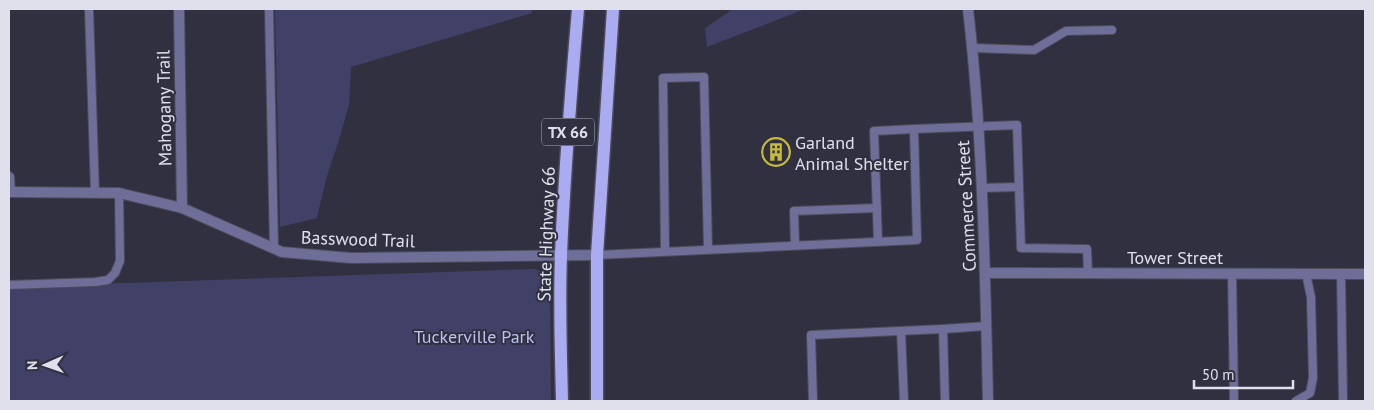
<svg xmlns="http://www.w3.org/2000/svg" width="1374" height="410" font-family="'PT Sans',sans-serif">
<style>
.green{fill:#414066}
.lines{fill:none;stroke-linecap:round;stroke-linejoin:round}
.service-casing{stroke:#4c4c5b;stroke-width:10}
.minor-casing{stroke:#4c4c5b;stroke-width:12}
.tertiary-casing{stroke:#4c4c5b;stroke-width:12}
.primary-casing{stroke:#4c4c5b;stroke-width:15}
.service{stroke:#6e6e98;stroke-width:8}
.minor{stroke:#6e6e98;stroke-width:10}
.tertiary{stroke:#6e6e98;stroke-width:10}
.primary{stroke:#ababf1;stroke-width:12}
.labels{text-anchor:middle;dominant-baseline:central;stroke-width:4;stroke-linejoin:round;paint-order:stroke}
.shield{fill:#303040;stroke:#aaabb8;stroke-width:1}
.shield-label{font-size:16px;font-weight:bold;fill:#dfe0eb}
.street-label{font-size:18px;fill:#dfe0eb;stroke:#303040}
.poi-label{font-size:18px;fill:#dfe0eb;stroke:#303040;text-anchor:start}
.park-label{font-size:18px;fill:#bfc0f2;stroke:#303040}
</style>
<rect width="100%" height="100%" fill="#303040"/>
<!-- green -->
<g class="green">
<polygon points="275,9 532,9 532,13 351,67 349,105 338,143 326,179 317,218 280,227"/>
<polygon points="733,9 805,9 707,47 705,28"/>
<path d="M533,269C542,270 548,275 550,284L551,401H9V287Z"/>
</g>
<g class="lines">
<defs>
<g id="service">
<polyline points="89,9 95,193"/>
<polyline points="269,9 274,248"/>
<polyline points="973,48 1034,50 1066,31 1112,30"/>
<polyline points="1019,187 1021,248 1087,249 1088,273"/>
<polyline points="878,241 874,131 914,129"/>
<polyline points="795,245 794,211 877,208"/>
<polyline points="665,251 663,78 704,77 708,249"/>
<polyline points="597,255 917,240 914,129 1017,125 1019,187 981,188"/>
<polyline points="1232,273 1234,401"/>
<polyline points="1341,274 1343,401"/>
<polyline points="9,285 95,282 108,280 115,273 120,261 119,193"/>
<polyline points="901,331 904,401"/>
<polyline points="813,401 811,335 943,329"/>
<polyline points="945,401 943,329 987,326"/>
<polyline points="1296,401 1310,393 1313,378 1311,297 1306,274"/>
</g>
<g id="minor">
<polyline points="179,9 182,208"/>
<polyline points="9,177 10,192"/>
<polyline points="9,192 119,193 182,208 282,252 351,258 597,255"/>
<polyline points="985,273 1365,274"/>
</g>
<path id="tertiary" d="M968,9C983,139 985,270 988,401"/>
<g id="primary">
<path d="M562,401C561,353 559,305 561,256C564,174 571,91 578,9"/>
<polyline points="597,401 597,255 613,9"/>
</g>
</defs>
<!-- service casing -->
<use href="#service" class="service-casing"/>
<!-- minor casing -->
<use href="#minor" class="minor-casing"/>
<!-- tertiary casing -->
<use href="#tertiary" class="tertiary-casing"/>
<!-- primary casing -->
<use href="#primary" class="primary-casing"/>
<!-- service -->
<use href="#service" class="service"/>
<!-- minor -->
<use href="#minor" class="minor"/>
<!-- tertiary -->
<use href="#tertiary" class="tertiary"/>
<!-- primary -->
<use href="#primary" class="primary"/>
</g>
<!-- icons -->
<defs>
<symbol id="building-ring" viewBox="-11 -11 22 22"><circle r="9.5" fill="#303040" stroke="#c7bb3b" stroke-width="1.5"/><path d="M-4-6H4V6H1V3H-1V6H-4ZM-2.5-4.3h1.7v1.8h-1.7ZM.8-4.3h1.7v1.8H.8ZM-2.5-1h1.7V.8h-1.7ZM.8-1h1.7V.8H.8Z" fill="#c7bb3b"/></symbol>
</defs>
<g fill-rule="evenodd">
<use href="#building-ring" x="760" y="136" width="32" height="32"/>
</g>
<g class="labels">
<!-- shield labels -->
<rect class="shield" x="542" y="118.5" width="52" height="27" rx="4"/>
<g class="shield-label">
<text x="568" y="132">TX 66</text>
</g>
<!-- street labels -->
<g class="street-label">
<text transform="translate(164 108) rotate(-91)">Mahogany Trail</text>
<text transform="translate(966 206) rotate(-93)">Commerce Street</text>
<text transform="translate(546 234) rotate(-88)">State Highway 66</text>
<text transform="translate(358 239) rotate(2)">Basswood Trail</text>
<text x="1175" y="257">Tower Street</text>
</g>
<!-- poi labels -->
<g class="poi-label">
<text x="795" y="142">Garland<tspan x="795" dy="21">Animal Shelter</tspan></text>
</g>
<!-- park labels -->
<g class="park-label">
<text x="474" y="336">Tuckerville Park</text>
</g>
</g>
<!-- border -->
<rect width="1374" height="410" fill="none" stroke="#dfe0eb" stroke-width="20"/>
<!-- north arrow -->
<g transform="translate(45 365) rotate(268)" stroke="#303040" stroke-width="4" paint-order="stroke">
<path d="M0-4L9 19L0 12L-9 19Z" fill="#dfe0eb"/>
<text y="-8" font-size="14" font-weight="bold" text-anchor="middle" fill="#dfe0eb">N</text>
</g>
<!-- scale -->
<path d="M1194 380v8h99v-8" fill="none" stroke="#dfe0eb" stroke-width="2.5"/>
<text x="1202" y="380" font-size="15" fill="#dfe0eb" stroke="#303040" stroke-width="4" paint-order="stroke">50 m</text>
</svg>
